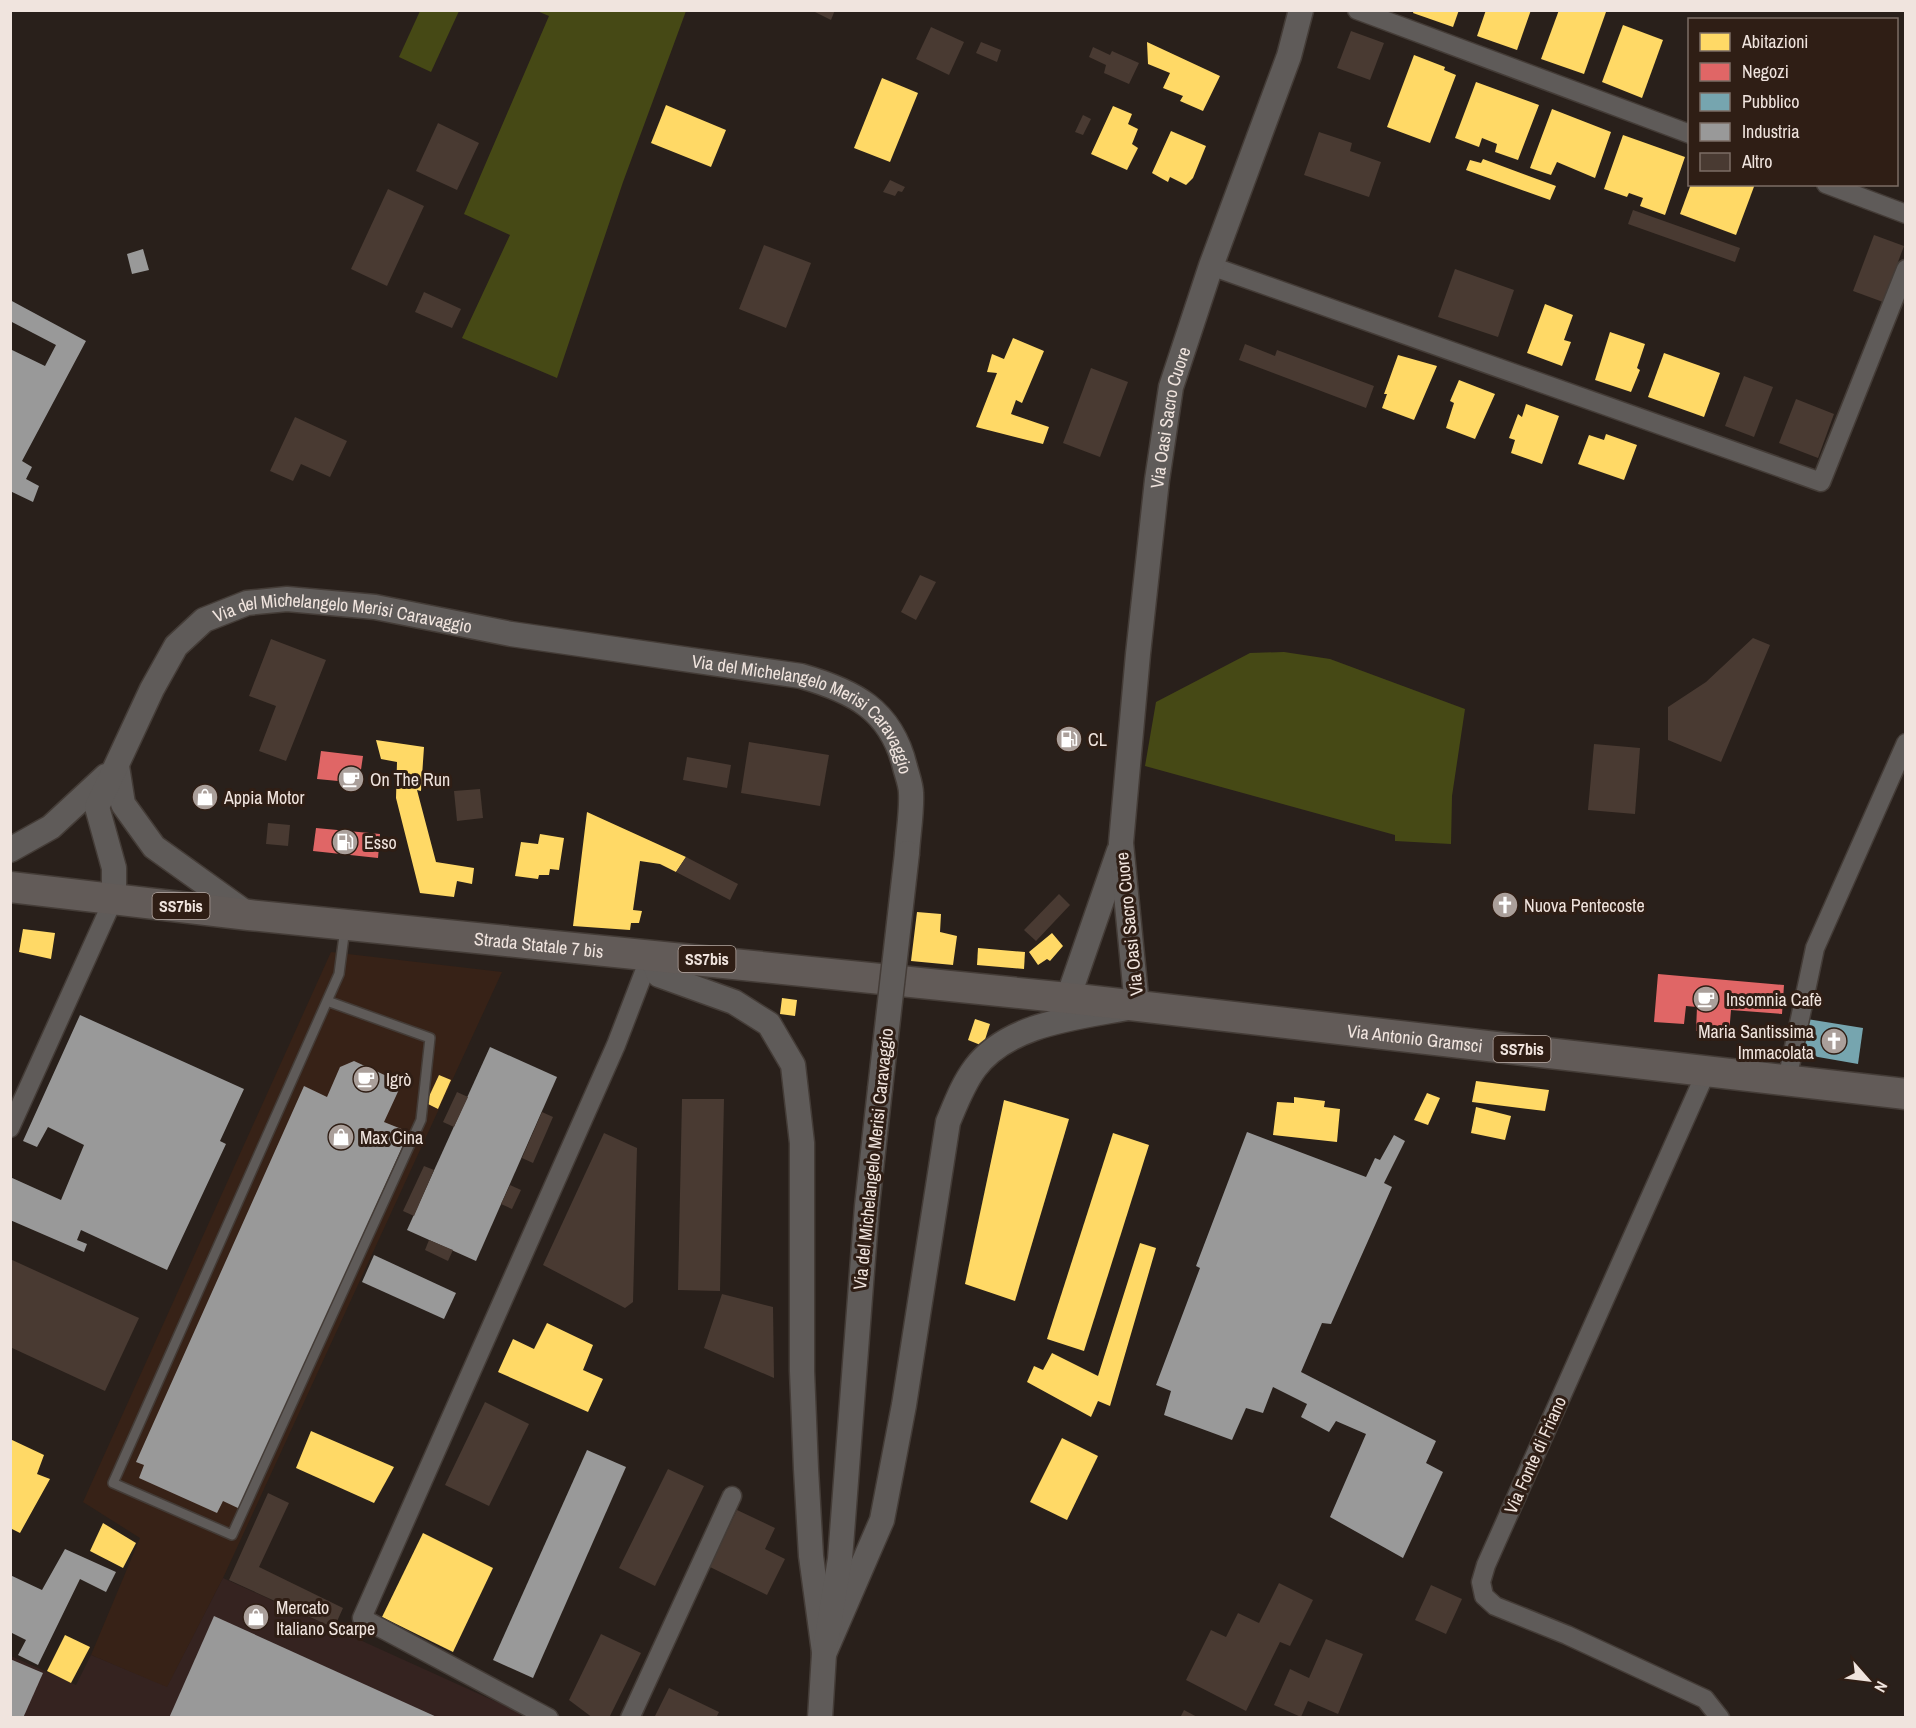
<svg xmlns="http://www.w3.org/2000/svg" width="1916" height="1728" font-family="'Archivo Narrow',sans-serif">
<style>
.built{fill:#372217}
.industrial{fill:#352320}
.green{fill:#464915}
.homes{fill:#ffd966}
.shops{fill:#e06666}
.public{fill:#76a5af}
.industry{fill:#999}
.building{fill:#493a32}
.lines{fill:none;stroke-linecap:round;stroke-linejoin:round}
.service-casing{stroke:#443c37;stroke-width:12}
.minor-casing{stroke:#443c37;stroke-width:21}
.tertiary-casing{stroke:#443c37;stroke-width:27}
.primary-casing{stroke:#443c37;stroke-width:33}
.service{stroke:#5f5b59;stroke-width:9}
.minor{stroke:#5f5b59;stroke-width:18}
.tertiary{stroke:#5f5b59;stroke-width:24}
.primary{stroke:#625b58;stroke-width:30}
.tertiary-bridge-casing{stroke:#443c37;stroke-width:27;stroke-linecap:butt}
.tertiary-bridge{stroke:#5f5b59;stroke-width:24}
.labels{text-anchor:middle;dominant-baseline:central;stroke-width:6;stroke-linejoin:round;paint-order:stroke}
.shield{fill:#2f1e15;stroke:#b6a9a2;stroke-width:1.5}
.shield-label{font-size:16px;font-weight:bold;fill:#f0e4de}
.street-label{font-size:18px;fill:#f0e4de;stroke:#2f1e15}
.poi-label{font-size:18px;fill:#f0e4de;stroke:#2f1e15;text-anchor:start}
</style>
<rect width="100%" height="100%" fill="#29201b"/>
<!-- built -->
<polygon class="built" points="331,952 502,972 223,1578 167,1688 91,1655 140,1538 83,1502"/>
<!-- industrial -->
<polygon class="industrial" points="223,1578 521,1713 519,1718 11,1718 11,1656 76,1685 91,1655 167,1687"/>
<!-- green -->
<g class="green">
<polygon points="420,11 459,11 431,72 399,57"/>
<polygon points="537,11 686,11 623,182 557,378 462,338 510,235 464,214 549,16"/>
<polygon points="1284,652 1330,659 1465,709 1452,796 1451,844 1395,841 1395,835 1145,766 1156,702 1250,653"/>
</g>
<!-- homes -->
<g class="homes">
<polygon points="1414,10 1459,10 1453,27 1413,13"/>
<polygon points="1486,10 1531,10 1517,50 1477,36"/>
<polygon points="1559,10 1606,12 1584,74 1541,59"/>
<polygon points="1623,25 1663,40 1642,98 1602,82"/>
<polygon points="1147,42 1220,76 1203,111 1180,101 1183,96 1163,88 1170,73 1148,64"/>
<polygon points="1414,55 1445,67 1444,70 1456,75 1430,143 1387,127"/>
<polygon points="882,78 918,93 890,162 854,148"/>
<polygon points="1476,82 1539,105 1518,160 1495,152 1497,144 1482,138 1479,147 1455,138"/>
<polygon points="666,105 726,130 711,167 651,143"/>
<polygon points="1113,106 1132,114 1128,124 1138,129 1132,144 1138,148 1127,170 1091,154"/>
<polygon points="1552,109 1611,132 1595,178 1557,162 1551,175 1530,168"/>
<polygon points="1171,131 1206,146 1193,178 1186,185 1170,177 1168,182 1152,173"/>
<polygon points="1623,135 1685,157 1665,215 1640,206 1643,198 1629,193 1627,197 1604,189"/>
<polygon points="1483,159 1556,186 1550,200 1466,170 1470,160 1481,163"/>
<polygon points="1691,184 1755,184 1736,235 1680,214"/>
<polygon points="1545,304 1573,315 1564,340 1571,342 1562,366 1527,353"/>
<polygon points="1610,332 1645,344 1637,368 1640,370 1631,392 1595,380"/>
<polygon points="1013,338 1044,351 1022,403 1016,400 1011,414 1049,427 1043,444 976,427 997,373 987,372 992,354 1004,359"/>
<polygon points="1664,353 1720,373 1704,417 1648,397"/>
<polygon points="1398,355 1437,366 1414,420 1382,408 1387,394 1384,394"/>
<polygon points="1459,380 1495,394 1475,439 1446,428 1454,403 1450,401"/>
<polygon points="1526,404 1559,416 1542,464 1511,453 1515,440 1509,438 1518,414 1522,417"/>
<polygon points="1606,434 1637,445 1624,480 1578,464 1589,435 1604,440"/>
<polygon points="376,740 424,747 421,791 417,790 436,862 474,868 472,884 457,881 454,897 420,893 396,798 397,762 381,759"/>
<polygon points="587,812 686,857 676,872 660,864 640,861 633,910 642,911 639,923 631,923 630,930 573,926"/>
<polygon points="540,834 564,838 559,870 550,869 549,875 539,875 538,879 515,876 521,842 538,844"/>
<polygon points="917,912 941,914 940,932 957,936 953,965 911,961"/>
<polygon points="23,929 55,933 51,959 19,952"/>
<polygon points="1052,933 1063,946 1050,961 1047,959 1038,965 1029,952"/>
<polygon points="978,948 1025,952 1024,969 977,965"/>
<polygon points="782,998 797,1000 795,1016 780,1014"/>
<polygon points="975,1019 990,1024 983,1046 968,1040"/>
<polygon points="439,1075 451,1080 438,1109 426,1103"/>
<polygon points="1476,1081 1549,1090 1545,1111 1472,1102"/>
<polygon points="1427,1093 1440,1098 1428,1125 1414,1120"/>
<polygon points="1294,1097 1325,1101 1324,1107 1340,1109 1337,1142 1273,1135 1277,1102 1294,1103"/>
<polygon points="1004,1100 1069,1119 1015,1301 965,1284"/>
<polygon points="1476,1107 1511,1116 1505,1140 1471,1133"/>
<polygon points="1113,1133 1149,1145 1084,1351 1047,1339"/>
<polygon points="1140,1243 1156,1248 1110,1406 1098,1401 1091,1417 1027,1382 1034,1366 1043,1370 1052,1353 1098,1376"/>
<polygon points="547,1323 593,1345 583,1370 603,1379 588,1412 498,1372 513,1339 534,1349"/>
<polygon points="311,1431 394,1467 374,1503 296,1468"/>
<polygon points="1062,1438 1098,1456 1067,1520 1030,1502"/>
<polygon points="10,1439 44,1455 37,1474 50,1479 20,1533 10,1528"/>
<polygon points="103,1523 136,1543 123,1568 90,1551"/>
<polygon points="423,1533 493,1568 453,1652 382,1617"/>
<polygon points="65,1635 90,1647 71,1683 47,1671"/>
</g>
<!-- shops -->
<g class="shops">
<polygon points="321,751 363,756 359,783 317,779"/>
<polygon points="316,828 380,834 378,858 313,851"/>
<polygon points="1658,974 1784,985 1782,1014 1731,1010 1729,1034 1696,1031 1697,1007 1686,1006 1684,1024 1654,1022"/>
</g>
<!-- public -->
<polygon class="public" points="1807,1019 1863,1028 1858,1064 1801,1054"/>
<!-- industry -->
<g class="industry">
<polygon points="143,249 149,270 132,274 127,254"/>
<polygon points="10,300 86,341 22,461 32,467 26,479 39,486 33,502 10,491 10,349 45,366 56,345 10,321"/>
<polygon points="80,1015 244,1089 220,1141 226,1144 167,1270 81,1230 77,1240 87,1244 84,1252 10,1220 10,1177 61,1200 84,1145 48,1127 37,1147 23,1141"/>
<polygon points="490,1047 557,1077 476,1261 407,1230"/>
<polygon points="354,1061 402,1083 384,1122 409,1132 240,1509 223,1501 217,1513 139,1478 144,1465 136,1462 304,1086 327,1097 340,1067"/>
<polygon points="1247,1132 1366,1177 1375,1158 1380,1160 1394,1135 1405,1141 1384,1183 1392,1187 1331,1324 1322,1323 1301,1372 1436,1441 1426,1463 1443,1472 1403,1558 1330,1517 1366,1434 1336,1421 1329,1432 1301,1417 1307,1404 1273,1387 1263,1413 1246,1408 1232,1440 1164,1415 1171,1391 1156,1385 1200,1268 1196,1266"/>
<polygon points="374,1255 456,1293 444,1319 362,1282"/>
<polygon points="587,1450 626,1467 533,1678 493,1660"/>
<polygon points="65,1549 116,1572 106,1592 80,1579 38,1665 18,1655 26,1640 10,1632 10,1575 42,1590"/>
<polygon points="214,1616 439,1718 169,1718"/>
<polygon points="10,1659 43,1673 23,1718 10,1718"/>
</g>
<!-- building -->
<g class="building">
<polygon points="811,10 835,10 831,20"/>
<polygon points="931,27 964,42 949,75 916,59"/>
<polygon points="1351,31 1384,43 1370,80 1337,68"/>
<polygon points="981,42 1001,50 997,62 976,53"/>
<polygon points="1093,47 1110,55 1112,51 1139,63 1129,84 1104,73 1106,65 1089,57"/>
<polygon points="1083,115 1091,119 1083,135 1075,132"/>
<polygon points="438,123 479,143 457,190 416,171"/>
<polygon points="1319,132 1352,143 1350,151 1381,162 1369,197 1304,175"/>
<polygon points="890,180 905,187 902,192 898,191 895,196 883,192"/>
<polygon points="388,189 424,206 387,286 351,269"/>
<polygon points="1633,210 1740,248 1735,262 1628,224"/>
<polygon points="1874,235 1904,246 1883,302 1853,291"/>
<polygon points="764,245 811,263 786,328 739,309"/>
<polygon points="1455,269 1514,290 1498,337 1438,317"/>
<polygon points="424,292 461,309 452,328 415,312"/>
<polygon points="1245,344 1275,356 1277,350 1374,386 1366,408 1239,360"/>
<polygon points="1091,368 1128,382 1100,457 1063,443"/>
<polygon points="1744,376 1773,387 1754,437 1725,426"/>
<polygon points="1796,399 1834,414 1818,458 1779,443"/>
<polygon points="295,417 347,441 330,477 301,464 293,481 270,471"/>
<polygon points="920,575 936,582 916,620 901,612"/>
<polygon points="1753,638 1770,645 1721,762 1668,740 1668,707 1706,682"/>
<polygon points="271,639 326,660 286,761 259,751 276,706 249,696"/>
<polygon points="749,742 829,755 820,806 741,793"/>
<polygon points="1594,744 1640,748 1635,814 1588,810"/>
<polygon points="687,757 731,765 727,788 683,780"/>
<polygon points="480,789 483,818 457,821 454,791"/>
<polygon points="268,823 290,825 288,846 266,844"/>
<polygon points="686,857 738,884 730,900 676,872"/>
<polygon points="1059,894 1070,905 1036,941 1024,930"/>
<polygon points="457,1092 468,1097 454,1127 443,1122"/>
<polygon points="682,1099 724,1099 720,1291 678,1290"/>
<polygon points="542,1112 553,1117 533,1163 522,1158"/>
<polygon points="604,1133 637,1148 633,1302 625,1308 543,1265"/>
<polygon points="424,1166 434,1170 414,1216 403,1211"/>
<polygon points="510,1185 521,1190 512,1209 501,1204"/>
<polygon points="429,1240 453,1250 448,1261 425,1250"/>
<polygon points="10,1259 139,1318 105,1391 10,1347"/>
<polygon points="722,1294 773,1307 774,1378 704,1348"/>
<polygon points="485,1402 529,1424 489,1506 445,1485"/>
<polygon points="668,1469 704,1486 655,1586 619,1568"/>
<polygon points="268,1493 289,1503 259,1567 343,1608 334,1628 229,1580"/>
<polygon points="737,1510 775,1528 765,1549 785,1559 767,1595 710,1567"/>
<polygon points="1279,1583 1313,1600 1290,1646 1280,1642 1246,1711 1186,1680 1211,1630 1226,1637 1238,1613 1259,1623"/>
<polygon points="1431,1585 1462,1599 1446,1634 1415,1620"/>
<polygon points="601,1634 641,1653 609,1718 593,1718 569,1700"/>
<polygon points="1326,1639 1363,1654 1338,1714 1308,1701 1301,1717 1274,1705 1290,1669 1309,1678"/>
<polygon points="669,1688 719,1712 716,1718 654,1718"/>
<polygon points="1184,1710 1199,1718 1180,1718"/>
</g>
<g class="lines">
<defs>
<polyline id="service" points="327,1001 430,1038 421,1120 232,1535 113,1483 339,974 345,928"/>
<g id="minor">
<polyline points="1357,10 1690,134"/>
<polyline points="1826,184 1906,214"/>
<polyline points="1211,266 1821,482 1906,269"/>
<polyline points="1707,1070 1486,1565 1481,1582 1484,1596 1495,1606 1567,1635 1705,1699 1720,1718"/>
<polyline points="1787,1080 1815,948 1906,743"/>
<polyline points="10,1128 114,898"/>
<polyline points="549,1718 362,1618 616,1045 651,954"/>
<polyline points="630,1718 732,1496"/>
</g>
<g id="tertiary">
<polyline points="117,766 123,804 154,847 249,915"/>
<polyline points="10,850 51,827 106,776"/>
<path id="s1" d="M114,898V868L97,807L152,689L176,646L204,620L247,603L287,599L375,607L511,634L801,676C853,691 891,709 905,767C907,775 911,785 911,793C912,813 908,834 907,853"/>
<polyline points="651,954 659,975 734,1002 769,1024 793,1065 802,1143 802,1371 806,1469 811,1556 824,1652"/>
<polyline points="1068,998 1119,851"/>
<path id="s2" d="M824,1654L882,1520L904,1405L948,1122C956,1103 963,1084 975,1068C1010,1021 1085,1017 1137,1006L1121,843L1138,654L1157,480L1171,387L1211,266L1289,56L1301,10"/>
<polyline points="820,1718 824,1654 840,1559 867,1206 880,1089"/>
</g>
<g id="primary">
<path id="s3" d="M10,887L249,915L1068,998L1906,1094"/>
</g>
</defs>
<!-- service casing -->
<use href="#service" class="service-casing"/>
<!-- minor casing -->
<use href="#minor" class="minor-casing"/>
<!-- tertiary casing -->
<use href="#tertiary" class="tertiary-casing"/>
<!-- primary casing -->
<use href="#primary" class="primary-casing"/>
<!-- service -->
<use href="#service" class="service"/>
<!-- minor -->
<use href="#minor" class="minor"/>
<!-- tertiary -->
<use href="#tertiary" class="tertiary"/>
<!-- primary -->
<use href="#primary" class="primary"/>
<defs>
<polyline id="tertiary-bridge" points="880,1089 907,853"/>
</defs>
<!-- tertiary-bridge casing -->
<use href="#tertiary-bridge" class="tertiary-bridge-casing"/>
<!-- tertiary-bridge -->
<use href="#tertiary-bridge" class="tertiary-bridge"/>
</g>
<!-- icons -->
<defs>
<symbol id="fuel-disc" viewBox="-11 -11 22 22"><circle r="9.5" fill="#aa9f9a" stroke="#2f1e15"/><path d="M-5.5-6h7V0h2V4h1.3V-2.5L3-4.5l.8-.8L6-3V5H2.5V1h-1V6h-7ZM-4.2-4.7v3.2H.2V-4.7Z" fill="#fff"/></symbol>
<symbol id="cafe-disc" viewBox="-11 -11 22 22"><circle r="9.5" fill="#aa9f9a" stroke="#2f1e15"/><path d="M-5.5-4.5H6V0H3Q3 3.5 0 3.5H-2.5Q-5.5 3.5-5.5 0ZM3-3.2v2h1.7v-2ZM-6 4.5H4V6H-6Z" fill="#fff"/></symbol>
<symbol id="shop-disc" viewBox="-11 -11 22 22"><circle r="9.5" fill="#aa9f9a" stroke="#2f1e15"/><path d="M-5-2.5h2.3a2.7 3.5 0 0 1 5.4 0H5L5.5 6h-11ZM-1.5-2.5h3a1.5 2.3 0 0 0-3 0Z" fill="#fff"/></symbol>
<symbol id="church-disc" viewBox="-11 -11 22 22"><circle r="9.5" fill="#aa9f9a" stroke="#2f1e15"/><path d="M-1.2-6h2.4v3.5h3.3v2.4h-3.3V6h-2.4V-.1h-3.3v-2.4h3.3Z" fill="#fff"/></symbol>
</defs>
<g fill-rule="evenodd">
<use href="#fuel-disc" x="1054" y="724" width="30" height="30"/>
<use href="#cafe-disc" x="336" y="764" width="30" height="30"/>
<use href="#shop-disc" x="190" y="782" width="30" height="30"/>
<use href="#fuel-disc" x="330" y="827" width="30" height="30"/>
<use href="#church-disc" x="1490" y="890" width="30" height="30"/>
<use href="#cafe-disc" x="1691" y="984" width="30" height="30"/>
<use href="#church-disc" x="1819" y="1026" width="30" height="30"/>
<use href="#cafe-disc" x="351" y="1064" width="30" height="30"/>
<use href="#shop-disc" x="326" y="1122" width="30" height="30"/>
<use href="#shop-disc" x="241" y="1602" width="30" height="30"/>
</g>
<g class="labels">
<!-- shield labels -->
<g class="shield">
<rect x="152.5" y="893" width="57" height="26" rx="4.5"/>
<rect x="678.5" y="946" width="57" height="26" rx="4.5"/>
<rect x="1493.5" y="1036" width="57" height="26" rx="4.5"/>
</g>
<g class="shield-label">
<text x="181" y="906">SS7bis</text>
<text x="707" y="959">SS7bis</text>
<text x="1522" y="1049">SS7bis</text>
</g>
<!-- street labels -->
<g class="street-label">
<text stroke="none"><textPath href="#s2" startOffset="1380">Via Oasi Sacro Cuore</textPath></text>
<text stroke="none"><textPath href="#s1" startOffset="453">Via del Michelangelo Merisi Caravaggio</textPath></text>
<text stroke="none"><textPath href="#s1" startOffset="939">Via del Michelangelo Merisi Caravaggio</textPath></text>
<text transform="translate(1129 924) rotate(-96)">Via Oasi Sacro Cuore</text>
<text stroke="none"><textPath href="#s3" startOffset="532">Strada Statale 7 bis</textPath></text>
<text stroke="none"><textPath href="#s3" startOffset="1413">Via Antonio Gramsci</textPath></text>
<text transform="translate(873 1159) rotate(-84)">Via del Michelangelo Merisi Caravaggio</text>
<text transform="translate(1535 1455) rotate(-66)">Via Fonte di Friano</text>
</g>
<!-- poi labels -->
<g class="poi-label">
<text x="1088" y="739">CL</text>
<text x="370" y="779">On The Run</text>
<text x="224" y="797">Appia Motor</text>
<text x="364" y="842">Esso</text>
<text x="1524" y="905">Nuova Pentecoste</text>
<text x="1726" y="999">Insomnia Cafè</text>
<text x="1814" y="1031" text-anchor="end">Maria Santissima<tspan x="1814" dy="21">Immacolata</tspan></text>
<text x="386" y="1079">Igrò</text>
<text x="360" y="1137">Max Cina</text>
<text x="276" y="1607">Mercato<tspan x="276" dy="21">Italiano Scarpe</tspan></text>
</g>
</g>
<!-- border -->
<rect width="1916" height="1728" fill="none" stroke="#f0e4de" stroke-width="24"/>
<!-- legend -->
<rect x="1688" y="18" width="210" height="168" fill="#2f1e15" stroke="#7c6d65" stroke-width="1.5"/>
<rect x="1700" y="33" width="30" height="18" fill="#ffd966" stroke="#7c6d65" stroke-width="1.5"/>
<text x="1742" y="48" font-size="18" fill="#f0e4de">Abitazioni</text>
<rect x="1700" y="63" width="30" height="18" fill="#e06666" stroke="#7c6d65" stroke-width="1.5"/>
<text x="1742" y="78" font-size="18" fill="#f0e4de">Negozi</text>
<rect x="1700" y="93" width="30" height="18" fill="#76a5af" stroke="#7c6d65" stroke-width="1.5"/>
<text x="1742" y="108" font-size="18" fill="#f0e4de">Pubblico</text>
<rect x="1700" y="123" width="30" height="18" fill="#999999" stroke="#7c6d65" stroke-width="1.5"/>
<text x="1742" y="138" font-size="18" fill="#f0e4de">Industria</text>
<rect x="1700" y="153" width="30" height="18" fill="#493a32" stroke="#7c6d65" stroke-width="1.5"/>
<text x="1742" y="168" font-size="18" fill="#f0e4de">Altro</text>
<!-- north arrow -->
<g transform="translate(1868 1680) rotate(118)" stroke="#2f1e15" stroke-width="4.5" paint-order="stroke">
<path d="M0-4.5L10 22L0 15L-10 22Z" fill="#f0e4de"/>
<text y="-9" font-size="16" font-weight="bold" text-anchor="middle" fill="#f0e4de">N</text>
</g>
</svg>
